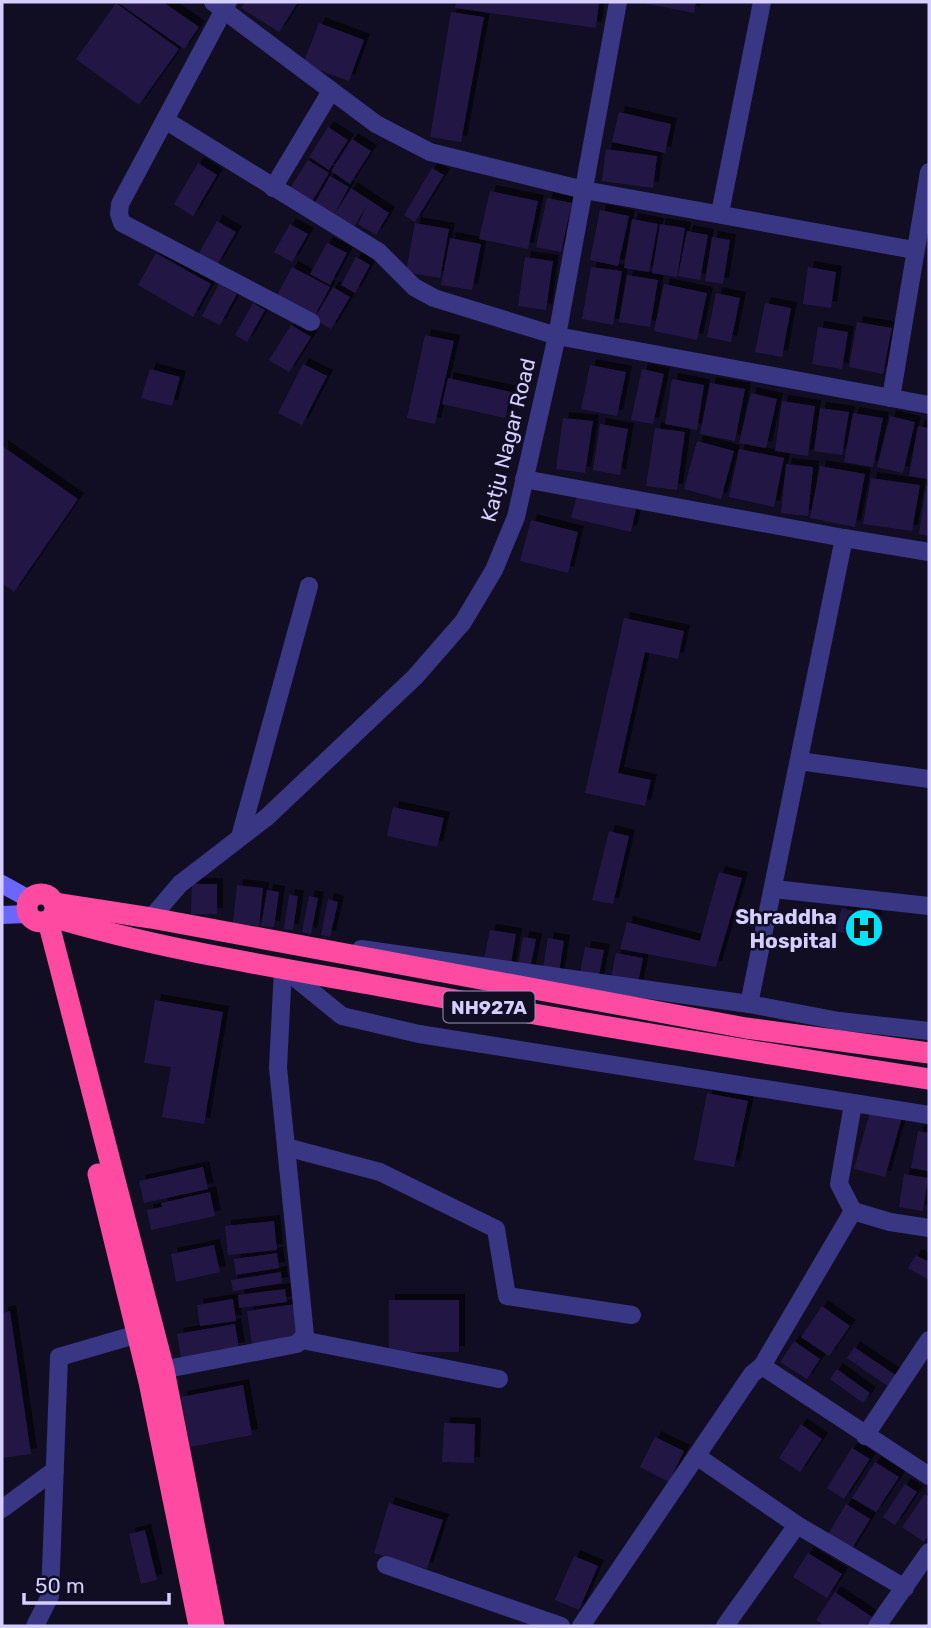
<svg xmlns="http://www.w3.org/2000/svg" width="931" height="1628" font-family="Rubik,sans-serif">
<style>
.building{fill:#211845;filter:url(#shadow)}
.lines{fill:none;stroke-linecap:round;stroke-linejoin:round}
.street{stroke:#393684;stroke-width:18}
.secondary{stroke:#6a66ff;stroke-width:18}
.highway{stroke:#ff4aa2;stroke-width:21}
.labels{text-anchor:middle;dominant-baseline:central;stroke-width:5;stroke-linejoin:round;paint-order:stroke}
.shield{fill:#110d23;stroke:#9a95bd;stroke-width:2}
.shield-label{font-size:19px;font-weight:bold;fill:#d5cfff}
.street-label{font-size:21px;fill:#d5cfff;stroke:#110d23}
.poi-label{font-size:21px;font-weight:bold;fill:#d5cfff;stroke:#110d23;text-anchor:end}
</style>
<defs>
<filter id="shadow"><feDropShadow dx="6" dy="-6" stdDeviation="0" flood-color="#0009"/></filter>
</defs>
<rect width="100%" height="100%" fill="#110d23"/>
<!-- building -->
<g class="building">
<polygon points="117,2 163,2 199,27 184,49"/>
<polygon points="245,2 298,2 279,32 241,8"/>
<polygon points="456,2 599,2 596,28 455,8"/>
<polygon points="639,2 696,2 694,13"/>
<polygon points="116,3 179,49 139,105 76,59"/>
<polygon points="451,12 484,17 461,142 430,137"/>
<polygon points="319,23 364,40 349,81 303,64"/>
<polygon points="619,112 671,124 665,153 612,142"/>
<polygon points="328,127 348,140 329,170 309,157"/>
<polygon points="352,139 371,151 350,184 331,171"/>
<polygon points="606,149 657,156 653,188 602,181"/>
<polygon points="308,160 329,173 309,207 287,193"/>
<polygon points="198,163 217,175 193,216 174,204"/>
<polygon points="432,168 444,175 415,222 404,215"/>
<polygon points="330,176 349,187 331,220 312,208"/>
<polygon points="351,188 389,213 376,235 358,224 368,204 354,227 334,215"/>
<polygon points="490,191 538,201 528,249 479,239"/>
<polygon points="547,198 572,203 561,252 536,247"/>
<polygon points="600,210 629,216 618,266 590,260"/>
<polygon points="632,219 658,224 649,272 624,268"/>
<polygon points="217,221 236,232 217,265 198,255"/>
<polygon points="415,223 449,229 440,278 406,272"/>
<polygon points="290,224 308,234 292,262 274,252"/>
<polygon points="660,224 685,228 677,277 652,273"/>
<polygon points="687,231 708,235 700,280 678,276"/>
<polygon points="712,237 730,240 723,284 705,281"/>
<polygon points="450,238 481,244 472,290 441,285"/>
<polygon points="327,243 347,253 330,285 310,274"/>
<polygon points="156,253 211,284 193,317 138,285"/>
<polygon points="356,257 370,265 355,293 341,285"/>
<polygon points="525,257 553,261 546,310 518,306"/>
<polygon points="292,267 330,287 313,319 275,299"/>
<polygon points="591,267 622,271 613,325 582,319"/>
<polygon points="808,267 836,272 831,308 803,304"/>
<polygon points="627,275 658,280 650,327 619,322"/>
<polygon points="219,284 237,294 220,325 202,316"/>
<polygon points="664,284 707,293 697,340 654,331"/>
<polygon points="333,287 350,297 331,329 314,319"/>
<polygon points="716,293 740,298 731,342 707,337"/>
<polygon points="253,303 265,310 247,342 235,335"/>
<polygon points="765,303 791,308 782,357 755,352"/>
<polygon points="857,322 892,328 883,374 849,367"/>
<polygon points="291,325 311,337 289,372 269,360"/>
<polygon points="818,327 848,332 842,369 812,364"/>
<polygon points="425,335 454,341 435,424 407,418"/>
<polygon points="303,364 327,376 302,425 278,413"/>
<polygon points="590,365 626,372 617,416 581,409"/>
<polygon points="150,369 180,377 172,406 141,398"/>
<polygon points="642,369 664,374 653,424 631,420"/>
<polygon points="448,378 511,392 505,418 442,404"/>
<polygon points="672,379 704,385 697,430 665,424"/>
<polygon points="710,383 745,389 735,441 700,434"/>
<polygon points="751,393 777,399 766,448 739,443"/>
<polygon points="782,401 815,406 808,456 775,451"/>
<polygon points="820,408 849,412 842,455 814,451"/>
<polygon points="853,413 883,418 873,467 844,462"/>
<polygon points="890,416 915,422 903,473 877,467"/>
<polygon points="563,418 593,421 585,473 556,469"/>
<polygon points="600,424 628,429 620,475 593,470"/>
<polygon points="918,426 929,428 929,479 909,476"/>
<polygon points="655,428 685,432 677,490 646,486"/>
<polygon points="697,441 734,451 721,499 684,489"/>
<polygon points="2,446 78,499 14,592 2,583"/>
<polygon points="739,449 784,458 774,507 729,497"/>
<polygon points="786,464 813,467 808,516 781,513"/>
<polygon points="820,466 865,474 855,527 810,518"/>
<polygon points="871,478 920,485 912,531 863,524"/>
<polygon points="926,486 929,486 929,536 919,534"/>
<polygon points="577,495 636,509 631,532 571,518"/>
<polygon points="531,520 578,532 568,573 520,561"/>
<polygon points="624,618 684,631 678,659 645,652 618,773 651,780 645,806 585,793"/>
<polygon points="393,807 444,818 437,847 387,836"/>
<polygon points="609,831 629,836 613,904 592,900"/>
<polygon points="719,872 742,878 716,967 620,949 627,922 700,941"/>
<polygon points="192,884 217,884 217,914 191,914"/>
<polygon points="237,885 263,888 259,926 233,923"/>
<polygon points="267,890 279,892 274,927 261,926"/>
<polygon points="289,895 298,896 293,930 284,929"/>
<polygon points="309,896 318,898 311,934 302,932"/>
<polygon points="328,899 338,902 330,937 321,935"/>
<polygon points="842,908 876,917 870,940 836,931"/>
<polygon points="490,930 516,934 510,969 483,964"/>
<polygon points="523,937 536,939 529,974 517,971"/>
<polygon points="548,938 564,941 558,978 542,975"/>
<polygon points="585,947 604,950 597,986 578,983"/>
<polygon points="616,953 643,958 636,993 609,988"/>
<polygon points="155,1000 223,1012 204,1124 162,1117 171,1067 144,1063"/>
<polygon points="707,1093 748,1101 734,1167 694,1160"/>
<polygon points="871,1108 902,1117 885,1177 854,1169"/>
<polygon points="918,1131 929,1133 928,1171 911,1168"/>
<polygon points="203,1167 208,1189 144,1203 139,1181"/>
<polygon points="904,1174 928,1178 923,1211 899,1207"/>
<polygon points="210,1192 215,1216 151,1230 147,1210 162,1207 161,1203"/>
<polygon points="274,1221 277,1250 228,1255 225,1226"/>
<polygon points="214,1245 220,1272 176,1282 171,1254"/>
<polygon points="277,1253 279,1268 236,1275 234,1259"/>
<polygon points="916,1255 929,1262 929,1280 908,1268"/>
<polygon points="281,1272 282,1283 233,1291 231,1280"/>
<polygon points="285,1289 287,1302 239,1308 238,1295"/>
<polygon points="233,1299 236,1321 200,1326 197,1305"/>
<rect x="389" y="1300" width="70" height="52"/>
<polygon points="295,1304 300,1338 252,1345 247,1311"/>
<polygon points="822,1306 850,1326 829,1356 801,1337"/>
<polygon points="10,1311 31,1454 2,1458 2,1313"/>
<polygon points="235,1324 239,1348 181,1358 177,1334"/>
<polygon points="794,1341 820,1359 807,1379 780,1362"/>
<polygon points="854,1347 897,1376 889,1387 847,1358"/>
<polygon points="837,1369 870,1393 863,1403 830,1379"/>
<polygon points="243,1385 252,1435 190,1447 181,1397"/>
<polygon points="444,1423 475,1424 474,1463 442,1462"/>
<polygon points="801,1424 822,1439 800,1472 779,1458"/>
<polygon points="655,1437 684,1451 669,1482 640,1467"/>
<polygon points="852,1448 870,1459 844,1499 827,1488"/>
<polygon points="875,1462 899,1477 876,1512 852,1498"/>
<polygon points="905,1484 917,1492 895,1525 883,1517"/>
<polygon points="925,1494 929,1497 929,1534 924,1542 902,1527"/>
<polygon points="389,1503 443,1520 427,1569 374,1553"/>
<polygon points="846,1504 870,1519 850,1552 827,1536"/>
<polygon points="145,1530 157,1580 141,1584 129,1534"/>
<polygon points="808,1553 842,1574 827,1598 793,1577"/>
<polygon points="574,1556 598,1566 579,1610 555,1600"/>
<polygon points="835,1592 872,1617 865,1626 825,1626 816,1620"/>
</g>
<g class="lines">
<!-- street -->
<g class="street">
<polyline points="213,2 376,124 430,152 584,190 914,250"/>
<polyline points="228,2 120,204 119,214 122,223 311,322"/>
<polyline points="165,120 379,252 414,287 434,298 557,336 929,405"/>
<polyline points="273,188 331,91"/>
<polyline points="720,213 762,2"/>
<polyline points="891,398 929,172"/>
<polyline points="524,479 844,538 749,1004"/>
<polyline points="844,538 929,552"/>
<polyline points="799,761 929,779"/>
<polyline points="240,837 309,586"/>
<polyline points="774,889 929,906"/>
<polyline points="151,918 180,884 267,817 415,677 463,622 494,570 516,517 557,336 618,2"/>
<polyline points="361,949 749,1004 839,1021 929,1031"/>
<polyline points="283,968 342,1016 419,1034 929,1115"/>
<polyline points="853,1104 839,1184 853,1211 890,1222 929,1228"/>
<polyline points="286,1147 380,1172 496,1229 507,1296 632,1315"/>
<polyline points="302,1340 499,1379"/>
<polyline points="762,1366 853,1211"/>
<polyline points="151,1372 297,1344 305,1335 278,1068 283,968"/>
<polyline points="865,1436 929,1340"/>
<polyline points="698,1457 797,1525 905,1588"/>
<polyline points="2,1509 55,1470"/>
<polyline points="386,1565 561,1626"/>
<polyline points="35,1626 50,1596 59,1357 138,1334"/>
<polyline points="581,1626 752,1374 762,1366 929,1476"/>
<polyline points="725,1626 797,1525"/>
<polyline points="877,1626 929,1552"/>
</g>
<!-- secondary -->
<g class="secondary">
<polyline points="2,884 29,899"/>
<polyline points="2,915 27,914"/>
</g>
<!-- highway -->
<g class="highway">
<circle cx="41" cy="908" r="14"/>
<polyline points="54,903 151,918 746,1028 929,1053"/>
<path d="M52,917C156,948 263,965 369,984C555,1019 742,1050 929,1079"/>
<polyline points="48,921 164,1370 214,1626"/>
<polyline points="98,1174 149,1382 199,1626"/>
</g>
</g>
<!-- icons -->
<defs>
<symbol id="hospital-disc" viewBox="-11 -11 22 22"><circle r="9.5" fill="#00e2fa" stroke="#110d23"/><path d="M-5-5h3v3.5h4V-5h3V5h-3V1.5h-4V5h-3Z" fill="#111"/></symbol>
</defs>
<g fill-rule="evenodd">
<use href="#hospital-disc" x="842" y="906" width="44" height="44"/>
</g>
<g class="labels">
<!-- shield labels -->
<rect class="shield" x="443.5" y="991.5" width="91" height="31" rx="5"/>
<g class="shield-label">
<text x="489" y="1007">NH927A</text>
</g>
<!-- street labels -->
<g class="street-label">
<text transform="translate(508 440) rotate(-76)">Katju Nagar Road</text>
</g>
<!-- poi labels -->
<g class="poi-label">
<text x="837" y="916">Shraddha<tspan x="837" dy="24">Hospital</tspan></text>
</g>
</g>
<!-- border -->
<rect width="931" height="1628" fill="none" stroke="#d5cfff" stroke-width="7"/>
<!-- scale -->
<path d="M24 1593v10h145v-10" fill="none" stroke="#d5cfff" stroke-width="3.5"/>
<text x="35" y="1593" font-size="21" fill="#d5cfff" stroke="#110d23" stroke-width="5" paint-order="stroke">50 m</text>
</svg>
